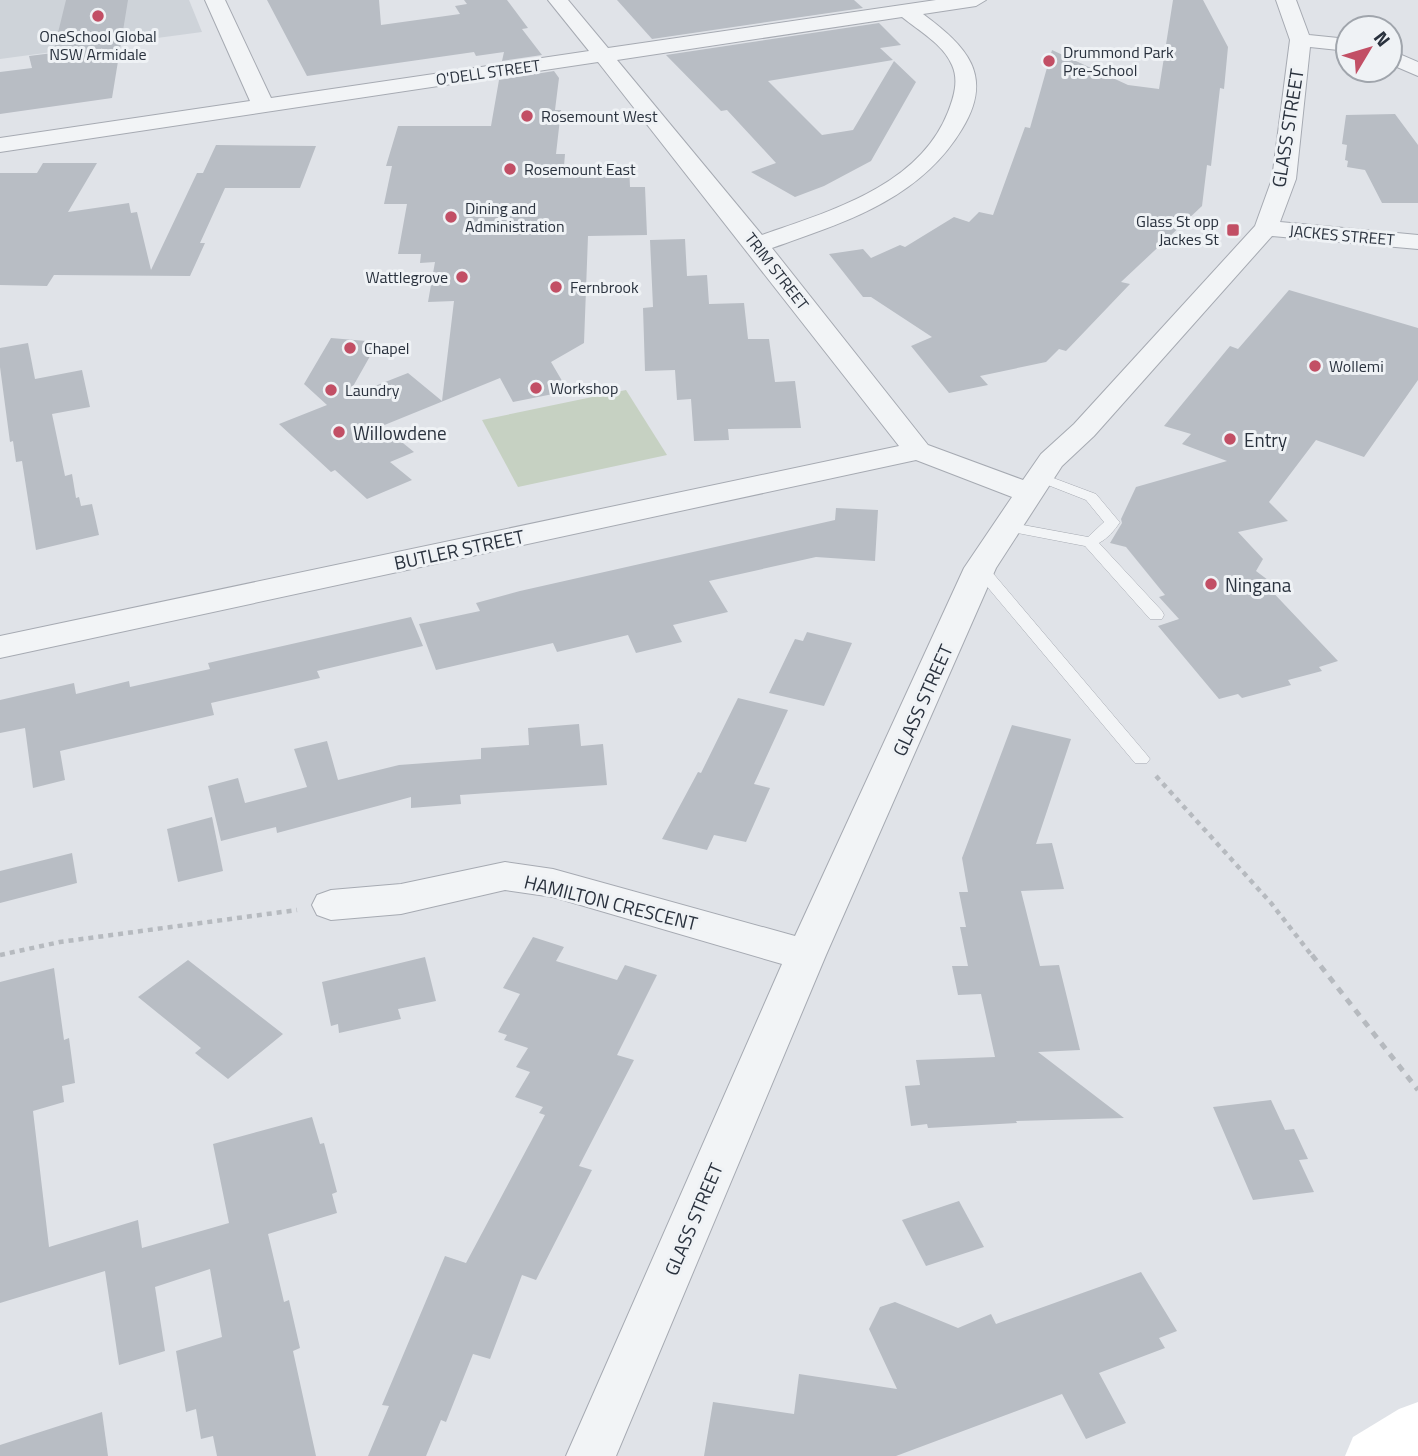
<svg xmlns="http://www.w3.org/2000/svg" width="1418" height="1456" font-family="'Titillium Web',sans-serif">
<style>
.built{fill:#ced3d9}
.green{fill:#c6d1c2}
.building{fill:#b8bdc4}
.lines{fill:none;stroke-linecap:round;stroke-linejoin:round}
.lane-casing{stroke:#a6aab2;stroke-width:1}
.street-casing{stroke:#a6aab2;stroke-width:2}
.path-far1{stroke:#b6babf;stroke-width:4.5;stroke-dasharray:5 5;stroke-linecap:butt}
.path{stroke:#b6babf;stroke-width:5;stroke-dasharray:7 7;stroke-linecap:butt}
.lane{fill:#f2f4f6;fill-rule:evenodd}
.street{fill:#f2f4f6;fill-rule:evenodd}
.secondary{fill:#fff;fill-rule:evenodd}
.poi-dot{fill:#c24f65;stroke:#eff2f5;stroke-width:2.5}
.labels{text-anchor:middle;dominant-baseline:central;stroke-width:6;stroke-linejoin:round;paint-order:stroke}
.far-poi-label{font-size:16px;fill:#2a323e;stroke:#eff2f5;text-anchor:start}
.far-street-label{font-size:16px;fill:#2a323e;stroke:#eff2f5}
.street-label{font-size:19px;fill:#2a323e;stroke:#eff2f5}
.poi-label{font-size:19px;fill:#2a323e;stroke:#eff2f5;text-anchor:start}
</style>
<rect width="100%" height="100%" fill="#e0e3e8"/>
<!-- built -->
<polygon class="built" points="0,0 189,0 202,32 0,59"/>
<!-- green -->
<polygon class="green" points="626,390 667,455 518,487 482,420"/>
<!-- building -->
<g class="building">
<polygon points="66,0 128,0 112,98 0,114 0,72 32,68 29,56 53,53"/>
<polygon points="267,0 379,0 381,25 460,14 455,6 467,4 464,0 507,0 528,28 522,29 542,55 502,61 504,52 476,56 474,52 307,76"/>
<polygon points="617,0 854,0 863,8 652,39"/>
<polygon points="1173,0 1203,0 1228,47 1224,89 1220,88 1211,166 1207,165 1202,206 1121,282 1130,284 1066,351 1059,349 1046,362 980,376 988,385 949,393 911,346 932,337 871,297 863,297 829,254 863,249 871,258 900,245 905,247 954,217 969,222 979,212 993,215 1025,127 1030,128 1052,50 1128,85 1159,89"/>
<polygon points="879,23 901,45 880,48 893,60 768,81 822,135 853,130 894,61 916,82 871,161 824,186 795,197 751,172 776,163 727,110 721,111 666,55"/>
<polygon points="554,71 559,78 555,110 561,110 556,154 565,154 564,166 629,165 630,187 645,187 647,235 588,236 584,343 551,362 568,391 513,402 500,378 382,426 414,452 390,462 412,480 367,499 335,470 331,472 279,424 327,405 304,384 331,338 378,342 347,397 408,373 442,401 454,301 428,302 435,262 420,263 421,254 398,254 407,204 384,204 392,166 386,166 398,126 491,126 499,80"/>
<polygon points="1395,114 1418,145 1418,203 1382,203 1365,170 1347,167 1348,161 1345,160 1347,145 1342,144 1346,115"/>
<polygon points="216,145 316,146 300,188 225,188 200,243 205,243 190,276 54,275 47,286 0,285 0,173 37,173 43,163 97,163 68,212 129,203 131,213 137,212 151,270 197,173 203,173"/>
<polygon points="685,239 687,276 707,275 709,304 744,303 748,339 769,339 775,382 795,381 801,428 728,429 729,440 694,441 691,399 677,400 675,370 645,371 643,308 653,307 650,240"/>
<polygon points="1289,290 1418,328 1418,380 1364,457 1316,440 1269,502 1288,521 1238,532 1263,559 1256,571 1268,580 1266,585 1338,661 1319,667 1322,671 1288,680 1291,685 1242,698 1238,694 1219,699 1158,626 1179,619 1159,597 1165,595 1126,547 1110,543 1122,523 1121,519 1136,487 1227,461 1182,444 1191,434 1164,426 1230,346 1238,349"/>
<polygon points="28,343 35,379 82,370 90,407 52,414 65,476 72,474 76,498 79,497 81,506 92,504 99,535 36,550 22,461 16,462 13,441 10,442 0,367 0,348"/>
<polygon points="836,508 878,510 875,561 816,557 709,581 728,612 673,625 682,642 636,653 628,635 557,652 553,643 436,670 419,624 480,611 476,603 520,591 835,520"/>
<polygon points="411,617 423,646 317,671 320,678 211,703 214,715 60,751 65,780 33,788 25,728 0,733 0,700 74,683 76,694 129,681 130,687 210,669 208,663"/>
<polygon points="807,632 852,643 824,706 769,693 795,639 803,641"/>
<polygon points="738,698 788,710 754,784 770,788 746,842 714,835 707,850 662,839 698,772 701,773"/>
<polygon points="579,724 581,746 603,744 607,785 460,795 461,804 411,808 411,797 277,833 276,827 221,841 208,786 238,778 245,803 307,787 294,749 327,741 338,780 399,765 481,759 481,748 529,745 528,728"/>
<polygon points="1012,725 1071,739 1036,844 1052,843 1064,889 1021,891 1040,966 1059,965 1080,1050 1038,1052 1124,1118 1016,1121 1017,1123 928,1128 927,1124 911,1126 905,1086 920,1085 916,1060 995,1057 981,994 958,995 952,966 968,966 960,927 966,927 959,892 968,892 962,858"/>
<polygon points="212,817 223,871 178,882 167,829"/>
<polygon points="72,853 77,883 0,903 0,871"/>
<polygon points="533,937 564,947 556,961 617,980 625,965 657,975 617,1055 634,1060 579,1166 592,1170 536,1280 522,1275 490,1359 473,1354 446,1422 441,1420 426,1456 368,1456 389,1406 382,1405 445,1256 466,1263 545,1115 539,1113 543,1107 515,1097 530,1072 516,1067 528,1048 504,1040 507,1035 498,1032 520,994 503,988"/>
<polygon points="425,957 436,1001 398,1009 401,1019 339,1033 338,1024 331,1026 322,982"/>
<polygon points="188,960 283,1034 228,1079 195,1053 201,1048 138,997"/>
<polygon points="54,968 64,1040 69,1038 75,1083 62,1086 64,1102 33,1111 49,1247 138,1220 142,1248 229,1223 213,1144 312,1117 320,1144 324,1143 337,1192 332,1194 337,1213 268,1234 284,1302 289,1300 300,1348 293,1351 316,1456 217,1456 213,1436 201,1439 196,1409 186,1412 176,1351 222,1337 210,1269 155,1287 165,1351 119,1365 105,1271 0,1303 0,982"/>
<polygon points="1271,1100 1285,1130 1294,1129 1308,1159 1299,1160 1314,1192 1253,1200 1213,1107"/>
<polygon points="959,1201 984,1247 926,1266 902,1220"/>
<polygon points="1141,1272 1177,1331 1159,1338 1165,1348 1099,1373 1126,1423 1086,1439 1062,1394 896,1456 704,1456 713,1402 794,1414 799,1374 897,1389 869,1329 880,1307 895,1302 958,1328 991,1314 996,1324"/>
<polygon points="102,1412 108,1456 0,1456 0,1445"/>
</g>
<g class="lines">
<defs>
<g id="lane">
<path d="M1040,473L1096,494L1117,519L1120,522C1114,531 1108,538 1099,543L1162,611L1164,615L1162,619H1150L1085,546L1002,530L999,527L1007,522L1088,537L1104,522L1086,500L1035,480L1033,477Z"/>
<polygon points="980,563 986,565 1147,755 1150,759 1147,763 1135,763 974,571 972,568 974,565"/>
</g>
<g id="street">
<path d="M205,0H225L271,98L589,51L548,0H568L608,48L936,0H986L976,6L923,14C966,46 995,75 962,129C920,199 846,222 772,248L928,445L1023,480L1041,454L1074,424L1255,226L1272,179L1290,40L1276,0H1296L1309,35L1348,39V51L1310,47L1296,179L1280,222L1418,235V249L1272,236L1094,436L1062,466L996,568L826,955L616,1456H566L782,964L553,897L505,890L401,914L331,920L317,915L312,905L317,895L331,890L401,884L505,862L553,869L795,936L964,568L1012,497L916,460L0,658V636L899,446L598,62L0,152V138L250,101ZM902,17C919,31 943,44 952,65C959,80 954,97 948,112C919,186 830,211 762,235L617,60Z"/>
<polygon points="1390,50 1418,62 1418,76 1390,64"/>
</g>
</defs>
<!-- lane casing -->
<use href="#lane" class="lane-casing"/>
<!-- street casing -->
<use href="#street" class="street-casing"/>
<!-- path-far1 -->
<g class="path-far1">
<polyline points="1156,776 1271,903 1313,957"/>
<polyline points="0,955 60,942 297,910"/>
</g>
<!-- path -->
<polyline class="path" points="1312,955 1418,1090"/>
<!-- lane -->
<use href="#lane" class="lane"/>
<!-- street -->
<use href="#street" class="street"/>
<!-- secondary -->
<polygon class="secondary" points="1418,1402 1418,1456 1345,1456 1353,1437 1399,1409"/>
</g>
<!-- markers -->
<g class="poi-dot">
<circle cx="98" cy="16" r="7"/>
<circle cx="1049" cy="61" r="7"/>
<circle cx="527" cy="116" r="7"/>
<circle cx="510" cy="169" r="7"/>
<circle cx="451" cy="217" r="7"/>
<rect x="1226" y="223" width="14" height="14" rx="3.5"/>
<circle cx="462" cy="277" r="7"/>
<circle cx="556" cy="287" r="7"/>
<circle cx="350" cy="348" r="7"/>
<circle cx="1315" cy="366" r="7"/>
<circle cx="536" cy="388" r="7"/>
<circle cx="331" cy="390" r="7"/>
<circle cx="339" cy="432" r="7"/>
<circle cx="1230" cy="439" r="7"/>
<circle cx="1211" cy="584" r="7"/>
</g>
<g class="labels">
<!-- far-poi labels -->
<g class="far-poi-label">
<text x="98" y="36" text-anchor="middle">OneSchool Global<tspan x="98" dy="18">NSW Armidale</tspan></text>
<text x="1063" y="52">Drummond Park<tspan x="1063" dy="18">Pre-School</tspan></text>
<text x="541" y="116">Rosemount West</text>
<text x="524" y="169">Rosemount East</text>
<text x="465" y="208">Dining and<tspan x="465" dy="18">Administration</tspan></text>
<text x="1219" y="221" text-anchor="end">Glass St opp<tspan x="1219" dy="18">Jackes St</tspan></text>
<text x="448" y="277" text-anchor="end">Wattlegrove</text>
<text x="570" y="287">Fernbrook</text>
<text x="364" y="348">Chapel</text>
<text x="1329" y="366">Wollemi</text>
<text x="550" y="388">Workshop</text>
<text x="345" y="390">Laundry</text>
</g>
<!-- far-street labels -->
<g class="far-street-label">
<text transform="translate(488 72) rotate(-8)">O'DELL STREET</text>
<text transform="translate(1342 235) rotate(5)">JACKES STREET</text>
<text transform="translate(777 271) rotate(52)">TRIM STREET</text>
</g>
<!-- street labels -->
<g class="street-label">
<text transform="translate(1287 128) rotate(-81)">GLASS STREET</text>
<text transform="translate(459 549) rotate(-12)">BUTLER STREET</text>
<text transform="translate(922 700) rotate(-66)">GLASS STREET</text>
<text transform="translate(611 902) rotate(14)">HAMILTON CRESCENT</text>
<text transform="translate(693 1219) rotate(-67)">GLASS STREET</text>
</g>
<!-- poi labels -->
<g class="poi-label">
<text x="353" y="432">Willowdene</text>
<text x="1244" y="439">Entry</text>
<text x="1225" y="584">Ningana</text>
</g>
</g>
<!-- north arrow -->
<g transform="translate(1369 49) rotate(52)"><circle r="33" fill="#eff2f5" stroke="#a0a5ac" stroke-width="2"/>
<path d="M0-5L12 26L0 18L-12 26Z" fill="#c24f65"/>
<text y="-10" font-size="19" font-weight="bold" text-anchor="middle" fill="#2a323e">N</text>
</g>
</svg>
